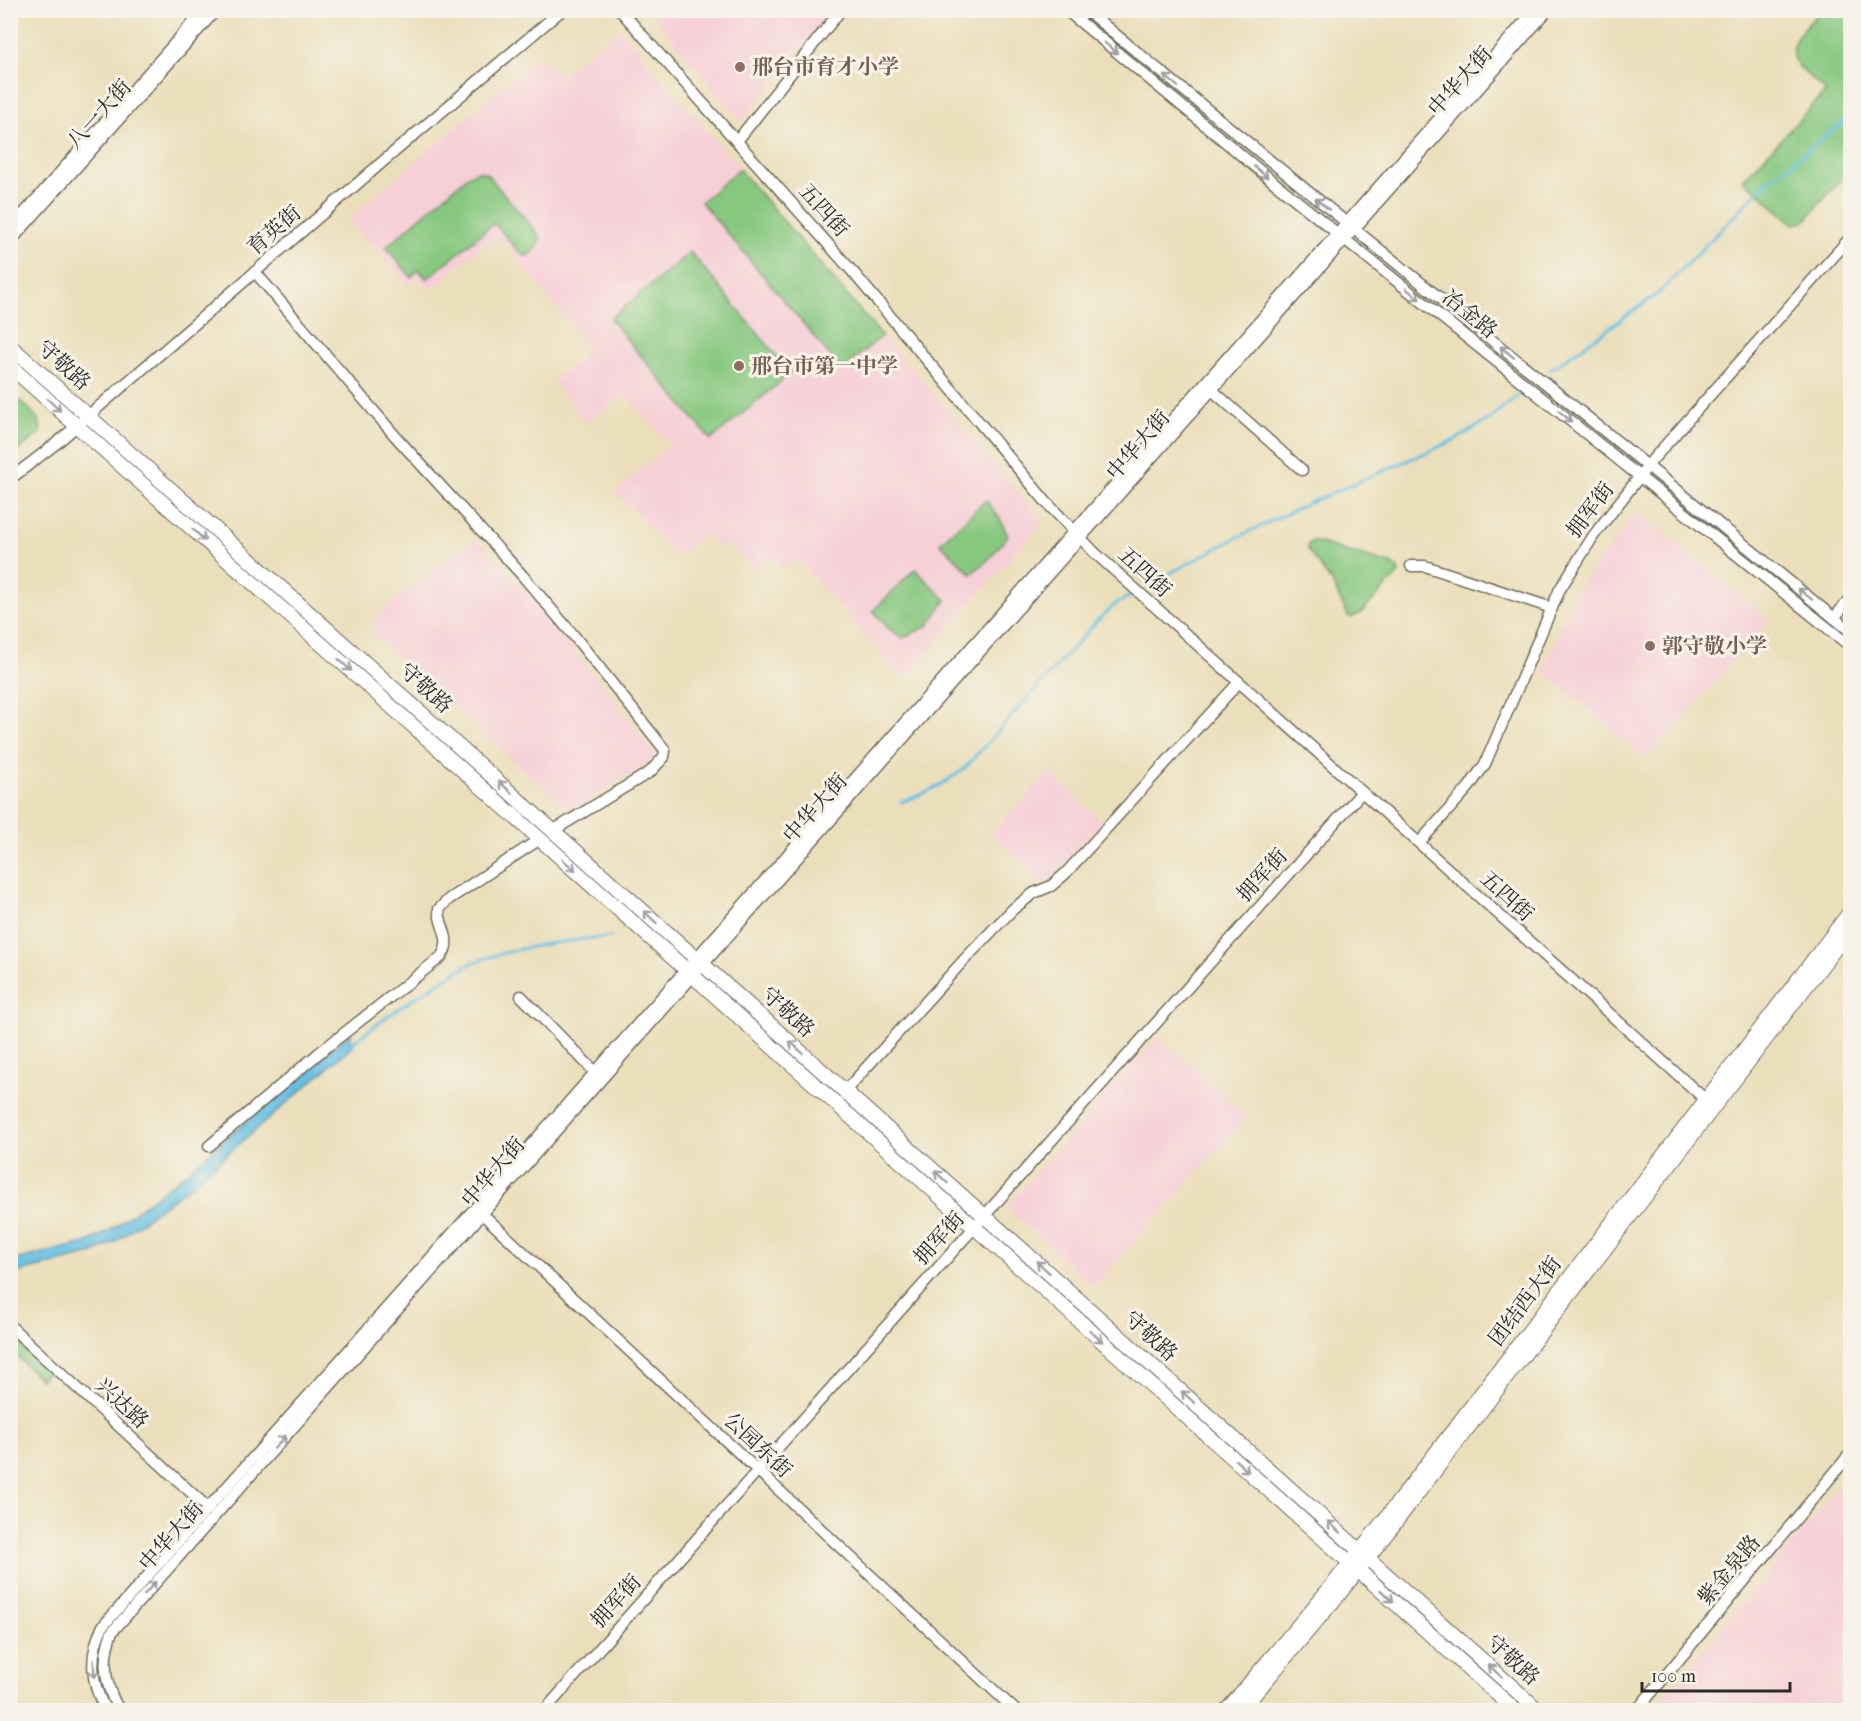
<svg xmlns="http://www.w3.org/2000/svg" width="1861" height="1721" font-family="'IM FELL French Canon','Noto Serif SC',serif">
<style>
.built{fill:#f6cfd7}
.green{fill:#87c880;stroke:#597a56;stroke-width:1.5}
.water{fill:#65c0e2;stroke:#487686;stroke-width:1.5}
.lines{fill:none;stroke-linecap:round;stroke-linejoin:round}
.stream{stroke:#65c0e2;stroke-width:3}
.minor-casing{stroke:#6e6a5d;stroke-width:13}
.major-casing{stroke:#6e6a5d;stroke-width:16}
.minor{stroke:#fff;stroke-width:10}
.major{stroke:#fff;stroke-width:14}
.oneway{stroke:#a0a0a0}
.education-dot{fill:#8d6e63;stroke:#f7f3e8;stroke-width:2}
.labels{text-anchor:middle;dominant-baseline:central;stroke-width:6;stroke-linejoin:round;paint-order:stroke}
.education-label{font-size:21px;font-weight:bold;fill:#785e54;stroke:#f7f3e8;text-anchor:start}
.street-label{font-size:21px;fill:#2b2b2b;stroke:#f7f3e8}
</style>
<rect width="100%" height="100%" fill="#f7f3e8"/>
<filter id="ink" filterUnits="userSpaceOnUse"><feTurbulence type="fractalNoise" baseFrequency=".0167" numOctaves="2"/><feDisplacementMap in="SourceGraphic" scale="12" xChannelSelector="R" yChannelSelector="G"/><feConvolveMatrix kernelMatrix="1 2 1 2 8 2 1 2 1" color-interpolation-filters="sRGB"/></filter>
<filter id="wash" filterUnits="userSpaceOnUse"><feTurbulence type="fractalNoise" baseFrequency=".008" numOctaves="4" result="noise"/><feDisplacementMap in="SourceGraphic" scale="24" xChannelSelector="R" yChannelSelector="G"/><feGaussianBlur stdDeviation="1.35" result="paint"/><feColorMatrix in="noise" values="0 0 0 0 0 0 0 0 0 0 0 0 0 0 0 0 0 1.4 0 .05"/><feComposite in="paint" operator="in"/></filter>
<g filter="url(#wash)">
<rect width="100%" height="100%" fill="#ebdfbb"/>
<!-- built -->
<g class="built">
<polygon points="649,11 829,11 741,122"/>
<polygon points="619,29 1043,522 903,679 797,559 783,571 771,555 753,570 729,542 722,549 704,533 678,557 615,492 671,444 623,394 586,424 552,381 589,351 548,296 497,234 430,290 417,276 407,284 348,219 539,56 560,76"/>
<polygon points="1637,513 1769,620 1646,759 1543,671 1580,585"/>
<polygon points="476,538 573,649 656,755 651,762 577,807 567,809 371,633 377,617 394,601"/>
<polygon points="1049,772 1102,822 1045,884 991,834"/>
<polygon points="1158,1037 1247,1117 1093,1287 1006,1207"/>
<polygon points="1850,1473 1850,1710 1654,1710 1775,1565"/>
</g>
<!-- green -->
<g class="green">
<path d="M1821,11H1850V169L1804,222L1794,224L1743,180L1826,91C1817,82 1802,73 1795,61C1784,42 1810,23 1821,11Z"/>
<polygon points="739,169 882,336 842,370 701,202"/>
<path d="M478,171L486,173L540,236C539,246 536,252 526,256L521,254L496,225L493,224L427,279L419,270L411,277L386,247L468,176Z"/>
<polygon points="690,252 791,373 711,440 610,319"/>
<path d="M10,393C21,403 45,417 40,433L11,456Z"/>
<polygon points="986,500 1000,519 1008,536 988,560 971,574 940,543"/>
<polygon points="1313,541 1390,564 1397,567 1399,573 1361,613 1351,618 1348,616 1332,583 1308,550 1308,544"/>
<polygon points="915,569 946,600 928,626 903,638 889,629 873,611"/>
<polygon points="10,1333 50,1370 41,1380 11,1351"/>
</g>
<!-- water -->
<polygon class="water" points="351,1033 352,1047 194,1183 115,1242 89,1255 11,1274 10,1261 85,1243 108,1232 186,1173 318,1060"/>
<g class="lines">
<!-- stream -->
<g class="stream">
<polyline points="1550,370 1660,292 1766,183 1850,117"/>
<polyline points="1152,583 1232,540 1307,504 1455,440 1488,420 1525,389"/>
<path d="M901,802C928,793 940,786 964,769L1097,621L1117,603L1130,596"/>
<path d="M350,1045C376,1024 403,1005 432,987C447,977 463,966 480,960C522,946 567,940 611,937"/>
</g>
</g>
</g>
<g filter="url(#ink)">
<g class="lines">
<defs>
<g id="minor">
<polyline points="620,10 852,271 1047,503 1095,553 1706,1100"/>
<polyline points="1066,10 1276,184 1850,646"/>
<path d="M1086,10C1339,219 1597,423 1850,631"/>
<polyline points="737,141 841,10"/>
<polyline points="10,229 204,10"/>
<polyline points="10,242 216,10"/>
<polyline points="255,272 396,437 522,575 575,637 665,750 664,757 650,772 554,830"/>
<polyline points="1212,390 1302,470"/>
<polyline points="10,479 58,442 387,158 562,10"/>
<polyline points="1411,566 1425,566 1552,608"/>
<polyline points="1834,618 1850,599"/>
<polyline points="1419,843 1469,787 1485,764 1560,589 1594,535 1654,458 1850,238"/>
<polyline points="521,996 595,1072"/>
<polyline points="845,1091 963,961 1013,909 1034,893 1051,886 1065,874 1239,682"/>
<path d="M209,1146L319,1053L441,957C454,939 439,928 439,909L449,899L540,839"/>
<polyline points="477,1209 1015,1710"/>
<polyline points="10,1326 208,1508"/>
<path d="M106,1710C90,1684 89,1653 103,1626L399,1294L1535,10"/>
<path d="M119,1710C104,1685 101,1660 112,1632L1548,10"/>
<polyline points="545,1710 783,1442 1362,792"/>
<polyline points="1637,1710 1850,1454"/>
</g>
<g id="major">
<polyline points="10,346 1538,1710"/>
<polyline points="10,366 1515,1710"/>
<polyline points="1227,1710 1331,1587 1386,1518 1850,912"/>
<polyline points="1241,1710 1339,1594 1394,1524 1850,929"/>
</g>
</defs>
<!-- minor casing -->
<use href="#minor" class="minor-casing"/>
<!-- major casing -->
<use href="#major" class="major-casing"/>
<!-- minor -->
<use href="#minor" class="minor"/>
<!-- major -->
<use href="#major" class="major"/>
</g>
<!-- one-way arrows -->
<defs><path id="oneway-shaft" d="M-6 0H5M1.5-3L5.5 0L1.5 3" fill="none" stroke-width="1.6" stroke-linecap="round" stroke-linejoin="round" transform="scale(1.5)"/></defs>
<g class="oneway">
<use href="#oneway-shaft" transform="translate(1111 48) rotate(39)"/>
<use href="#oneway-shaft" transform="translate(1171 81) rotate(-141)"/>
<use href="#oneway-shaft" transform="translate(1261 172) rotate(39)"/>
<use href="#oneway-shaft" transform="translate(1322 204) rotate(-141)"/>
<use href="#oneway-shaft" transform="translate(1413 294) rotate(39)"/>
<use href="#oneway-shaft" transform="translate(1507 352) rotate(-141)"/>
<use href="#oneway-shaft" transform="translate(54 405) rotate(42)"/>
<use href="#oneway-shaft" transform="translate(1565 416) rotate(39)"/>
<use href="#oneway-shaft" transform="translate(199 535) rotate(42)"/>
<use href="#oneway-shaft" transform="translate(1805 594) rotate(-141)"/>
<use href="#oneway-shaft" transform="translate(345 665) rotate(42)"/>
<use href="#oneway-shaft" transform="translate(505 787) rotate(-138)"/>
<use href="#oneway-shaft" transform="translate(569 865) rotate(42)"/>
<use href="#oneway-shaft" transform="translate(650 917) rotate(-138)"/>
<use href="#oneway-shaft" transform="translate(796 1047) rotate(-138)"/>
<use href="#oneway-shaft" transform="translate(941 1177) rotate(-138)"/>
<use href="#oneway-shaft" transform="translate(1043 1267) rotate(-138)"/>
<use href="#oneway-shaft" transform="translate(1096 1336) rotate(42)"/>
<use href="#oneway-shaft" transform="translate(1188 1397) rotate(-138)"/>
<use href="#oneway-shaft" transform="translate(280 1442) rotate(-48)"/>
<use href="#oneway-shaft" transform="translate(1242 1466) rotate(42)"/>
<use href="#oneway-shaft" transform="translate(1334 1527) rotate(-138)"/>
<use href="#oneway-shaft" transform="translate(150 1588) rotate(-48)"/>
<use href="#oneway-shaft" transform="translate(1387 1596) rotate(42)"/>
<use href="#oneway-shaft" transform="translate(94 1669) rotate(87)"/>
<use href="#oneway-shaft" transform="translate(1495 1671) rotate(-138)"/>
</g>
</g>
<!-- markers -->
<g class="education-dot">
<circle cx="740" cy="67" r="6"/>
<circle cx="739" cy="366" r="6"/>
<circle cx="1650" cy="646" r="6"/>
</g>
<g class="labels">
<!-- education labels -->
<g class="education-label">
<text x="752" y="67">邢台市育才小学</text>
<text x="751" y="366">邢台市第一中学</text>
<text x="1662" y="646">郭守敬小学</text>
</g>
<!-- street labels -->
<g class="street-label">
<text transform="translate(1460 81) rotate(-48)">中华大街</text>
<text transform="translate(99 114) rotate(-48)">八一大街</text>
<text transform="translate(824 210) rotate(48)">五四街</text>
<text transform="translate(274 230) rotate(-41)">育英街</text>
<text transform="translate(1470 314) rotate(39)">冶金路</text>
<text transform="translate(64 365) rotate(42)">守敬路</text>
<text transform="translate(1138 445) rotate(-49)">中华大街</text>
<text transform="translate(1590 510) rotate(-53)">拥军街</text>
<text transform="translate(1145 572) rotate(42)">五四街</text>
<text transform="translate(426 688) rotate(42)">守敬路</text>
<text transform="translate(815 808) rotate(-48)">中华大街</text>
<text transform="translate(1262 875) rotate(-48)">拥军街</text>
<text transform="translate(1507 896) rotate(42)">五四街</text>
<text transform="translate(788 1012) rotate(42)">守敬路</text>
<text transform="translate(493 1172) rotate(-49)">中华大街</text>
<text transform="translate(939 1238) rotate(-48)">拥军街</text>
<text transform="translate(1525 1301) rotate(-53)">团结西大街</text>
<text transform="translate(1151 1336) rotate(42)">守敬路</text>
<text transform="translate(122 1403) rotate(43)">兴达路</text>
<text transform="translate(758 1445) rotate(43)">公园东街</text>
<text transform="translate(171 1536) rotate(-48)">中华大街</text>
<text transform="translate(1729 1570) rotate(-50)">紫金泉路</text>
<text transform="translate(616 1601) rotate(-48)">拥军街</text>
<text transform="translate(1513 1660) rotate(42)">守敬路</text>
</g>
</g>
<!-- margin -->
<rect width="1861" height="1721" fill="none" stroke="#f7f3e8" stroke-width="36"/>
<!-- scale -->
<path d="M1642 1682v9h148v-9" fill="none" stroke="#2b2b2b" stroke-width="3"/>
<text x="1651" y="1682" font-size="18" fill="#2b2b2b" stroke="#f7f3e8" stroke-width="4.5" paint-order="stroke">100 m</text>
</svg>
